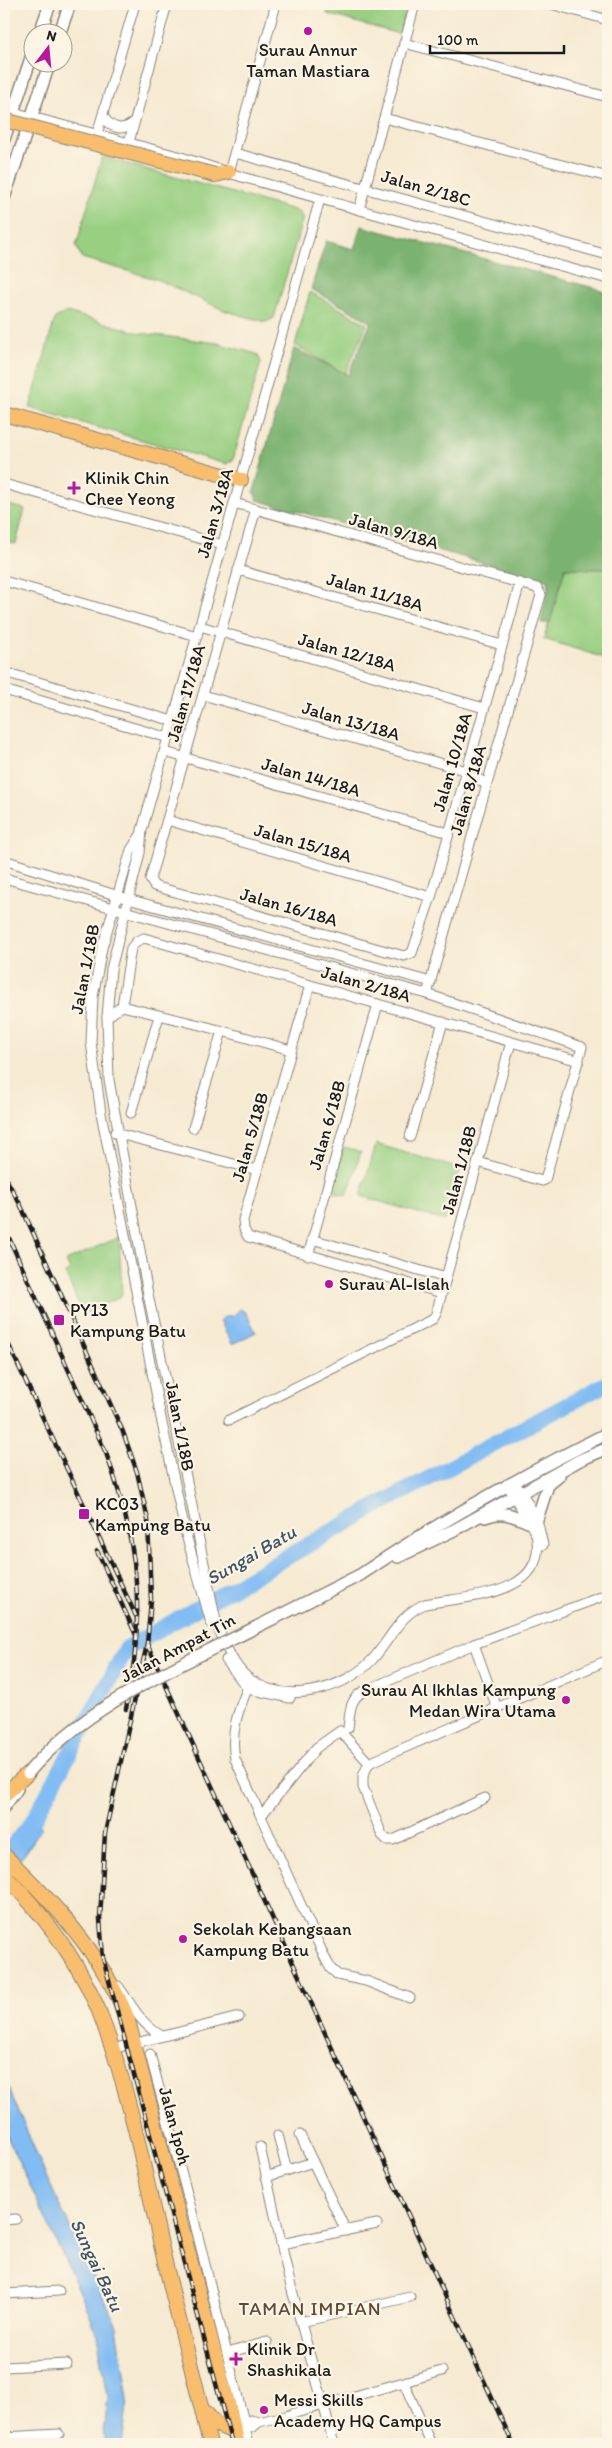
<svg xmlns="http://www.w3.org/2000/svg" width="612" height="2448" font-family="Itim,sans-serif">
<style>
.green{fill:#98cf81;stroke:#5a764e}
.forest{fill:#7ab26f;stroke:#4b6746}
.water{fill:#81bcf3;stroke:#4e6c88}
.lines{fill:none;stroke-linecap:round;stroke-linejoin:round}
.river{stroke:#81bcf3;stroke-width:16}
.minor-casing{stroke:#898377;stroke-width:11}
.tertiary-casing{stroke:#898377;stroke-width:14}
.primary-casing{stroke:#898377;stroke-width:16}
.trunk-casing{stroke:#898377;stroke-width:16}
.minor{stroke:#fff;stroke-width:9}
.tertiary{stroke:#fff;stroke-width:11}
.primary{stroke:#f9be6d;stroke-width:14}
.trunk{stroke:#f9be6d;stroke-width:14}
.rail-casing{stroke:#1c1c1c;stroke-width:4.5}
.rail{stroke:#fcf5e5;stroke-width:2.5;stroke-dasharray:8;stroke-linecap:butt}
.tertiary-bridge-casing{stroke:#898377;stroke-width:14;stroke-linecap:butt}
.trunk-bridge-casing{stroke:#898377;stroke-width:16;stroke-linecap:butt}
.tertiary-bridge{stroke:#fff;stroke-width:11}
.trunk-bridge{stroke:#f9be6d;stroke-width:14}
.poi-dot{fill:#b5179e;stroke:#fcf5e5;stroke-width:2}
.labels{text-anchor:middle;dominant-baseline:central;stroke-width:4.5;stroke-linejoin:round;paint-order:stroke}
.poi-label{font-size:18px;fill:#1c1c1c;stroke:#fcf5e5;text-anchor:start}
.street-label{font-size:18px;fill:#1c1c1c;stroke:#fcf5e5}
.water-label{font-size:19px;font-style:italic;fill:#3f5467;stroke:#fcf5e5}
.neighbourhood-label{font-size:19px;letter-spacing:1px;fill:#5d4b38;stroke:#fcf5e5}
</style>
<rect width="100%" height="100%" fill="#fcf5e5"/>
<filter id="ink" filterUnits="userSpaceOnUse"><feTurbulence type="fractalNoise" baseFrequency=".02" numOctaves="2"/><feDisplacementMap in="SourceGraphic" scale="10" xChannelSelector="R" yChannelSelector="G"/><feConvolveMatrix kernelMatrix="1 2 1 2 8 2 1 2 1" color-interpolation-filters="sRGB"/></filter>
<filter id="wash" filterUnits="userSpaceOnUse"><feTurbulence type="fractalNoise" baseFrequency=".0096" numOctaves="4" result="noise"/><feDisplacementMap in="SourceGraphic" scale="20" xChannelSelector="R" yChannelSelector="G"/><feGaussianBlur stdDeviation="1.12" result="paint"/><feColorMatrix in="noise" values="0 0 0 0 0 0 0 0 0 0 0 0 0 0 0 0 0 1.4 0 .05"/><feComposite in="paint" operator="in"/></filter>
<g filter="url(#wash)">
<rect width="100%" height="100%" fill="#f6ead2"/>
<!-- green -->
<g class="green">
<polygon points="330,4 408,4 399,34 327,14"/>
<polygon points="102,157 298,211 303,218 274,318 266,322 226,311 156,279 82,258 76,246"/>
<polygon points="310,292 367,324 345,374 295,345"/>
<polygon points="67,312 140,333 217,343 257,354 261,362 233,460 226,464 30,408 55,318"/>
<polygon points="4,504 25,509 16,544 4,541"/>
<polygon points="608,567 608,659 544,639 565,568 602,569"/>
<polygon points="376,1144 460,1169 445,1221 361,1196"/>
<polygon points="344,1147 361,1152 347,1196 331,1191"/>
<polygon points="119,1237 122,1294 119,1298 89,1310 90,1315 80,1307 65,1273 70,1270 66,1261"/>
</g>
<!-- forest -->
<polygon class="forest" points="361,226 598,289 608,295 608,567 602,569 565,568 550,623 541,623 549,581 257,500 254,491 294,348 348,375 371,322 311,289 326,241 354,249"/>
<!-- water -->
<g class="water">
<polygon points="240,1309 245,1312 256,1332 232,1344 220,1320 227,1316 233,1316"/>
<polygon points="36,1822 42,1828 24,1855 4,1877 4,1851"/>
<polygon points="4,2077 45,2174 117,2327 128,2399 122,2444 103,2444 108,2395 97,2335 85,2303 4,2130"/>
</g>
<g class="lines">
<!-- river -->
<polyline class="river" points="12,1847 34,1819 127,1648 375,1507 608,1383"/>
</g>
</g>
<g filter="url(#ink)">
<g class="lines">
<defs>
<g id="minor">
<polyline points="551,4 608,20"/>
<polyline points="404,43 608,97"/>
<polyline points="13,112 178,156 242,177 608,279"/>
<path d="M103,115C109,128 122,132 133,123"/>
<polyline points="384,118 608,177"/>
<polyline points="97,134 135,4"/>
<polyline points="129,142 167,4"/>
<polyline points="235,153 608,255"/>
<polyline points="229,172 276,4"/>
<path d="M320,199L142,830L140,853L111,969L107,1017L109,1080L148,1294L217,1626C226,1645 233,1668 251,1680C286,1705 343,1690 371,1661C390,1641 398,1615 425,1604C465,1596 550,1597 536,1534L507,1484"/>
<polyline points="359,210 415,4"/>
<polyline points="4,484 223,545"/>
<polyline points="234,503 537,588 541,595 427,994"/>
<polyline points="256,509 150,879 154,886 404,956 412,953 431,897 520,583"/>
<polyline points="238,570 502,645"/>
<polyline points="4,581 197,636"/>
<polyline points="200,626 484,708"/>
<polyline points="4,672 173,721"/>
<polyline points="4,690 169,738"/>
<polyline points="203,695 467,771 487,785"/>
<polyline points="165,752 449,833"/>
<polyline points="167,820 431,897"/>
<polyline points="140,836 131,850 102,948 93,997 91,1042 101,1113 162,1423 185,1531 211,1623"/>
<polyline points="4,860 128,899 431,982"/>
<polyline points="4,878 427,994 582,1047 545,1180 542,1181 478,1162"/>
<polyline points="310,985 243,1220 244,1229 248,1237 442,1293"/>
<polyline points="122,1006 208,1027 291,1050"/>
<polyline points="107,1017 122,1006 131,948 137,941 144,938 579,1061"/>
<polyline points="131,1113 159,1016"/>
<polyline points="193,1128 222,1031"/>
<polyline points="115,1133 257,1170"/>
<polyline points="410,1137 443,1022"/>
<polyline points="312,1239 446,1278"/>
<polyline points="308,1256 378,1004"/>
<polyline points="229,1420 433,1319 436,1314 511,1042"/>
<polyline points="519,1488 537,1519 543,1545"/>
<polyline points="474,1644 497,1708"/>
<polyline points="226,1660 248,1689 290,1698"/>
<path d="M249,1685C238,1710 230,1732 235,1759L325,1958L331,1969L338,1975L366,1981L410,1998"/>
<path d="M348,1728C350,1714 349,1700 362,1692L474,1644L601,1597"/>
<polyline points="369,1763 363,1776 363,1787 382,1835 387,1840 393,1840 485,1798"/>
<polyline points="261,1816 316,1748 340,1731 369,1763 608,1660"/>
<path d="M118,1986C132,2005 140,2024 162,2036"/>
<polyline points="112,2049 239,2017"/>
<polyline points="150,2054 194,2220 244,2422"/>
<polyline points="278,2135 287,2171"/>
<polyline points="300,2135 346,2231"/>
<polyline points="260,2147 289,2279 334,2444"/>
<polyline points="266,2177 313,2162"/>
<polyline points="4,2220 16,2219"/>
<polyline points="281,2244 377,2224"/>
<polyline points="4,2294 59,2291"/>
<polyline points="301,2322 410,2297"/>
<polyline points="227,2353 267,2342"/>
<polyline points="4,2367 67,2364"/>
<polyline points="404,2383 431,2444"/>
<polyline points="240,2423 250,2420 259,2422 285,2416 442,2371"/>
<polyline points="245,2429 249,2444"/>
<polyline points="234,2432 253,2427 259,2422"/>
<polyline points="4,2437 59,2434"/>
</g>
<g id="tertiary">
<polyline points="40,32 50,4"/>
<polyline points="60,32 70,4"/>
<polyline points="4,139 32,55"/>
<polyline points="4,198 50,62"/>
<path d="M485,1517C501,1510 513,1515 528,1522"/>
<polyline points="537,1519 548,1485 559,1476"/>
<polyline points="398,1557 454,1530 580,1460 608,1448"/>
<path d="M360,1575C440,1521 521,1476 608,1433"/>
<polyline points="4,1807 17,1789"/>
</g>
<g id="primary">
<polyline points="4,1795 28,1773"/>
<path d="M4,1855C54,1903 100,1952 127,2017L238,2444"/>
<path d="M4,1875C42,1912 74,1955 96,2004C103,2019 107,2035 113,2050C134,2115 146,2179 161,2245C176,2312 195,2378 210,2444"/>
<polyline points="202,2409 217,2425 234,2432"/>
</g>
<g id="trunk">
<polyline points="215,175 229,172"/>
<polyline points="4,414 241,480"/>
</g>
</defs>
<!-- minor casing -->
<use href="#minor" class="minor-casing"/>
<!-- tertiary casing -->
<use href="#tertiary" class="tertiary-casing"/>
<!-- primary casing -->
<use href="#primary" class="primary-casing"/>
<!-- trunk casing -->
<use href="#trunk" class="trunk-casing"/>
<!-- minor -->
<use href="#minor" class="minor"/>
<!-- tertiary -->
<use href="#tertiary" class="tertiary"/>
<!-- primary -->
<use href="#primary" class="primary"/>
<!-- trunk -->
<use href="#trunk" class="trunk"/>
<defs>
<g id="rail">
<polyline points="4,1175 21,1206 123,1432 137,1472 148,1520 151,1600 147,1644 105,1833 100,1919 103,1958 232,2444"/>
<path d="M4,1227L106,1453C139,1543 146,1616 126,1709"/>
<polyline points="4,1335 136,1616"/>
<polyline points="97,1551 136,1635"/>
<polyline points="147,1644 513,2444"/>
</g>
</defs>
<!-- rail casing -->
<use href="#rail" class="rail-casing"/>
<!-- rail -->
<use href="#rail" class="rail"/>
<defs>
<path id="tertiary-bridge" d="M28,1773C78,1714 151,1679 220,1645C267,1622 313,1599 360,1575"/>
<polyline id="trunk-bridge" points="4,120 215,175"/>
</defs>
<!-- tertiary-bridge casing -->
<use href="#tertiary-bridge" class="tertiary-bridge-casing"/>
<!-- trunk-bridge casing -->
<use href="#trunk-bridge" class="trunk-bridge-casing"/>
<!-- tertiary-bridge -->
<use href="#tertiary-bridge" class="tertiary-bridge"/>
<!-- trunk-bridge -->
<use href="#trunk-bridge" class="trunk-bridge"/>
</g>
</g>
<!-- markers -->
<g class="poi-dot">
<circle cx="308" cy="31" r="5"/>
<path d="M71.5 480.5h5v5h5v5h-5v5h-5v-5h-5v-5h5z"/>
<circle cx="329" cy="1284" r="5"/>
<rect x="53" y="1314" width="12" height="12" rx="2.5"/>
<rect x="78" y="1508" width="12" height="12" rx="2.5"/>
<circle cx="566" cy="1700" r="5"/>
<circle cx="183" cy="1939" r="5"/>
<path d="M233.5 2351.5h5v5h5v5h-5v5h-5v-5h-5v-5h5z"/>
<circle cx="264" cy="2410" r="5"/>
</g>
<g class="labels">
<!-- poi labels -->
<g class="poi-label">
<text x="308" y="50" text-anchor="middle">Surau Annur<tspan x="308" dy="21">Taman Mastiara</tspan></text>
<text x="85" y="478">Klinik Chin<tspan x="85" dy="21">Chee Yeong</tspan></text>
<text x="339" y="1284">Surau Al-Islah</text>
<text x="70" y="1310">PY13<tspan x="70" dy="21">Kampung Batu</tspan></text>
<text x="95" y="1504">KC03<tspan x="95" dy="21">Kampung Batu</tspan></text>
<text x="556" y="1690" text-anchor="end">Surau Al Ikhlas Kampung<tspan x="556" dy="21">Medan Wira Utama</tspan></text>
<text x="193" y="1929">Sekolah Kebangsaan<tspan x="193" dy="21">Kampung Batu</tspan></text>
<text x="247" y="2349">Klinik Dr<tspan x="247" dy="21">Shashikala</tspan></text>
<text x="274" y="2400">Messi Skills<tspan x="274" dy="21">Academy HQ Campus</tspan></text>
</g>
<!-- street labels -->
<g class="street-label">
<text transform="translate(426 188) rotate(16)">Jalan 2/18C</text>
<text transform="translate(215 513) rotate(-74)">Jalan 3/18A</text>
<text transform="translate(394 531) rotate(16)">Jalan 9/18A</text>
<text transform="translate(375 592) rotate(16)">Jalan 11/18A</text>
<text transform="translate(347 652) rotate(16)">Jalan 12/18A</text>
<text transform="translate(186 693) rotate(-74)">Jalan 17/18A</text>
<text transform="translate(351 721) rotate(16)">Jalan 13/18A</text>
<text transform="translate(452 762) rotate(-74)">Jalan 10/18A</text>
<text transform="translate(311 777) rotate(16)">Jalan 14/18A</text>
<text transform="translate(468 790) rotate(-74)">Jalan 8/18A</text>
<text transform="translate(303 843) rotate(16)">Jalan 15/18A</text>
<text transform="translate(289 907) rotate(16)">Jalan 16/18A</text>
<text transform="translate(85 969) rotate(-79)">Jalan 1/18B</text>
<text transform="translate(366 984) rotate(16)">Jalan 2/18A</text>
<text transform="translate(327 1125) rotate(-74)">Jalan 6/18B</text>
<text transform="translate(250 1137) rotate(-74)">Jalan 5/18B</text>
<text transform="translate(459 1170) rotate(-75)">Jalan 1/18B</text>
<text transform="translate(180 1426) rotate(79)">Jalan 1/18B</text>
<text transform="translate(178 1648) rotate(-28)">Jalan Ampat Tin</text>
<text transform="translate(175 2126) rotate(75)">Jalan Ipoh</text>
</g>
<!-- water labels -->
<g class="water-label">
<text transform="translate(251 1555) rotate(-30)">Sungai Batu</text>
<text transform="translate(97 2265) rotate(65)">Sungai Batu</text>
</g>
<!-- neighbourhood labels -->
<g class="neighbourhood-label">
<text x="310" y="2308">TAMAN IMPIAN</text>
</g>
</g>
<!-- margin -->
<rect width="612" height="2448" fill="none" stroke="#fcf5e5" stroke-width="20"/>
<!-- north arrow -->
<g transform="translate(48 48) rotate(16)"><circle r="24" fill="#fcf5e5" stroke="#a29e95"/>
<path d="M0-4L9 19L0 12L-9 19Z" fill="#b5179e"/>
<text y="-8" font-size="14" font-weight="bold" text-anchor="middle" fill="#1c1c1c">N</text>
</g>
<!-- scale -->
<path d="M430 45v8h134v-8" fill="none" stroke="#1c1c1c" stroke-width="2.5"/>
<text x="437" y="45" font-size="15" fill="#1c1c1c" stroke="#fcf5e5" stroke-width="4" paint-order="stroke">100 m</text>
</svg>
